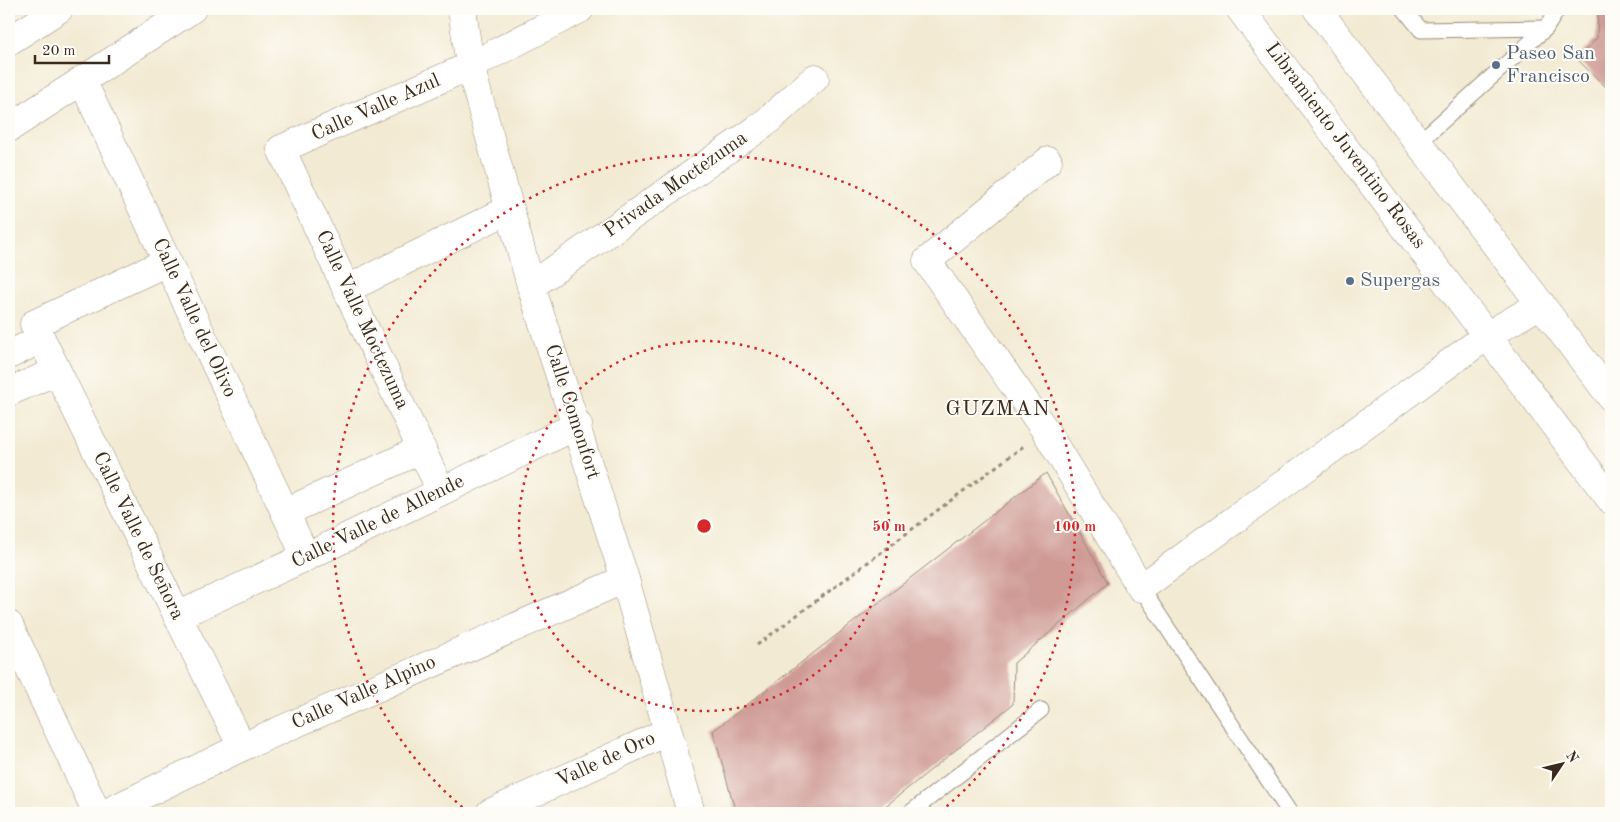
<svg xmlns="http://www.w3.org/2000/svg" width="1620" height="822" font-family="'Old Standard TT',serif">
<style>
.building{fill:#cf9a94}
.lines{fill:none;stroke-linecap:round;stroke-linejoin:round}
.lane-casing{stroke:#978a78;stroke-width:17}
.street-casing{stroke:#978a78;stroke-width:29}
.secondary-casing{stroke:#978a78;stroke-width:29}
.path{stroke:#978a78;stroke-width:3;stroke-dasharray:4 4;stroke-linecap:butt}
.lane{stroke:#fff;stroke-width:15}
.street{stroke:#fff;stroke-width:28}
.secondary{stroke:#fff;stroke-width:28}
.ring{fill:none;stroke:#d62828;stroke-width:2.5;stroke-dasharray:2.5 5}
.service-dot{fill:#5c6f8a;stroke:#fdfcf7;stroke-width:2}
.labels{text-anchor:middle;dominant-baseline:central;stroke-width:4;stroke-linejoin:round;paint-order:stroke}
.service-label{font-size:20px;fill:#4e5e75;stroke:#fdfcf7;text-anchor:start}
.street-label{font-size:20px;fill:#3b2a1e;stroke:#fdfcf7}
.quarter-label{font-size:22px;letter-spacing:1px;fill:#3b2a1e;stroke:#fdfcf7}
.centre{fill:#d62828;stroke:#fdfcf7;stroke-width:2.5}
.ring-label{font-size:15px;text-anchor:middle;font-weight:bold;fill:#d62828;stroke:#fdfcf7;stroke-width:4;stroke-linejoin:round;paint-order:stroke}
</style>
<rect width="100%" height="100%" fill="#fdfcf7"/>
<filter id="ink" filterUnits="userSpaceOnUse"><feTurbulence type="fractalNoise" baseFrequency=".02" numOctaves="2"/><feDisplacementMap in="SourceGraphic" scale="10" xChannelSelector="R" yChannelSelector="G"/><feConvolveMatrix kernelMatrix="1 2 1 2 8 2 1 2 1" color-interpolation-filters="sRGB"/></filter>
<filter id="wash" filterUnits="userSpaceOnUse"><feTurbulence type="fractalNoise" baseFrequency=".0096" numOctaves="4" result="noise"/><feDisplacementMap in="SourceGraphic" scale="20" xChannelSelector="R" yChannelSelector="G"/><feGaussianBlur stdDeviation="1.12" result="paint"/><feColorMatrix in="noise" values="0 0 0 0 0 0 0 0 0 0 0 0 0 0 0 0 0 1.4 0 .05"/><feComposite in="paint" operator="in"/></filter>
<g filter="url(#wash)">
<rect width="100%" height="100%" fill="#f3ead3"/>
<g id="blocks">
<!-- building -->
<g class="building">
<polygon points="1598,9 1611,9 1611,92 1577,59 1597,38"/>
<polygon points="1046,473 1108,583 1014,663 1013,704 877,813 736,813 713,731"/>
</g>
</g>
</g>
<g filter="url(#ink)">
<use href="#blocks" fill-opacity="0" stroke="#978a78" stroke-width="1"/>
<g class="lines">
<defs>
<g id="lane">
<polyline points="1404,9 1421,30 1546,28"/>
<polyline points="1418,143 1546,28 1558,9"/>
<polyline points="1141,588 1290,813"/>
<polyline points="910,813 1041,710"/>
</g>
<g id="street">
<polyline points="462,9 470,66 531,286 625,579 691,813"/>
<polyline points="82,80 306,557"/>
<polyline points="1048,161 927,261 1045,430 1141,588 1488,335 1541,304"/>
<polyline points="167,262 34,324 242,747"/>
<polyline points="531,286 763,125 815,78"/>
<polyline points="347,289 510,209"/>
<polyline points="9,355 41,339"/>
<polyline points="9,392 57,371"/>
<polyline points="441,491 281,149 470,66 580,9"/>
<polyline points="286,512 422,449"/>
<polyline points="177,616 306,557 578,425"/>
<polyline points="9,625 97,813"/>
<polyline points="106,813 242,747 625,579"/>
<polyline points="490,813 667,732"/>
</g>
<g id="secondary">
<polyline points="1240,9 1611,500"/>
<polyline points="1317,9 1611,397"/>
<polyline points="9,41 59,9"/>
<polyline points="9,128 192,9"/>
</g>
</defs>
<!-- lane casing -->
<use href="#lane" class="lane-casing"/>
<!-- street casing -->
<use href="#street" class="street-casing"/>
<!-- secondary casing -->
<use href="#secondary" class="secondary-casing"/>
<!-- path -->
<polyline class="path" points="757,645 1025,445"/>
<!-- lane -->
<use href="#lane" class="lane"/>
<!-- street -->
<use href="#street" class="street"/>
<!-- secondary -->
<use href="#secondary" class="secondary"/>
</g>
</g>
<!-- distance rings -->
<g class="ring">
<circle cx="704" cy="526" r="185"/>
<path d="M468 812A371 371 0 1 1 940 812"/>
</g>
<!-- markers -->
<g class="service-dot">
<circle cx="1496" cy="65" r="5"/>
<circle cx="1350" cy="281" r="5"/>
</g>
<g class="labels">
<!-- service labels -->
<g class="service-label">
<text x="1506" y="54">Paseo San<tspan x="1506" dy="23">Francisco</tspan></text>
<text x="1360" y="281">Supergas</text>
</g>
<!-- street labels -->
<g class="street-label">
<text transform="translate(376 108) rotate(-24)">Calle Valle Azul</text>
<text transform="translate(1345 146) rotate(53)">Libramiento Juventino Rosas</text>
<text transform="translate(676 185) rotate(-35)">Privada Moctezuma</text>
<text transform="translate(194 318) rotate(65)">Calle Valle del Olivo</text>
<text transform="translate(362 320) rotate(65)">Calle Valle Moctezuma</text>
<text transform="translate(572 412) rotate(72)">Calle Comonfort</text>
<text transform="translate(378 522) rotate(-26)">Calle Valle de Allende</text>
<text transform="translate(138 536) rotate(64)">Calle Valle de Señora</text>
<text transform="translate(364 693) rotate(-24)">Calle Valle Alpino</text>
<text transform="translate(606 760) rotate(-25)">Valle de Oro</text>
</g>
<!-- quarter labels -->
<g class="quarter-label">
<text x="998" y="409">GUZMAN</text>
</g>
</g>
<circle cx="704" cy="526" r="8" class="centre"/>
<g class="ring-label">
<text x="889" y="531">50 m</text>
<text x="1075" y="531">100 m</text>
</g>
<!-- margin -->
<rect width="1620" height="822" fill="none" stroke="#fdfcf7" stroke-width="30"/>
<!-- north arrow -->
<g transform="translate(1562 764) rotate(55)" stroke="#fdfcf7" stroke-width="4" paint-order="stroke">
<path d="M0-4L9 19L0 12L-9 19Z" fill="#3b2a1e"/>
<text y="-8" font-size="14" font-weight="bold" text-anchor="middle" fill="#3b2a1e">N</text>
</g>
<!-- scale -->
<path d="M35 55v8h74v-8" fill="none" stroke="#3b2a1e" stroke-width="2.5"/>
<text x="42" y="55" font-size="15" fill="#3b2a1e" stroke="#fdfcf7" stroke-width="4" paint-order="stroke">20 m</text>
</svg>
